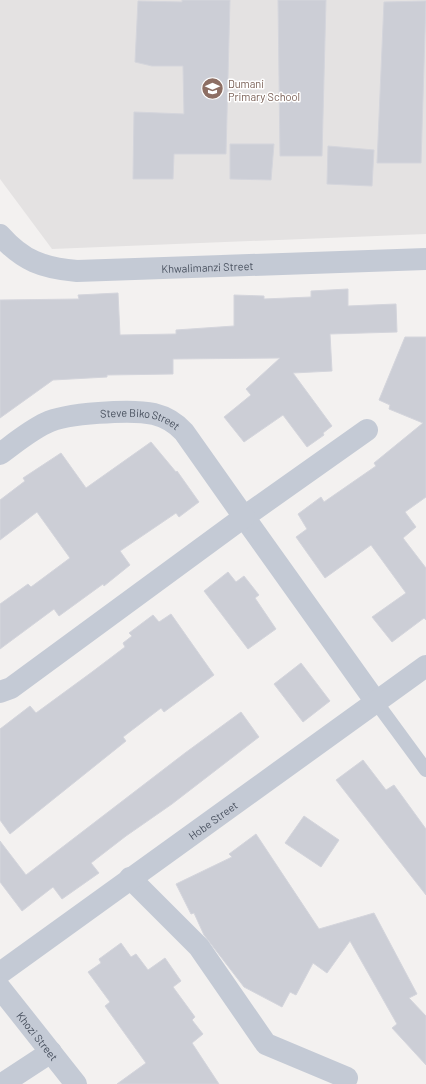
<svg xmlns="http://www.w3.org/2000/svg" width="426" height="1084" font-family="Barlow,sans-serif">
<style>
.education{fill:#e4e2e2}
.building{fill:#ccced6;stroke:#d4d5dc}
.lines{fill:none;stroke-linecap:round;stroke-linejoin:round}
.lane{stroke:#c4cad5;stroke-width:14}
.street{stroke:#c4cad5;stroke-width:22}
.labels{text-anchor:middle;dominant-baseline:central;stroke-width:3;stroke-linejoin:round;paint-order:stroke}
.education-label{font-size:11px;fill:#785e54;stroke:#fff;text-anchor:start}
.street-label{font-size:11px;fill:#48505e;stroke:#fff}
</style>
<rect width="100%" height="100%" fill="#f3f1f0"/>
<!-- education -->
<polygon class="education" points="0,0 426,0 426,234 52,249 0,179"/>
<!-- building -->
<g class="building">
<polygon points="182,0 230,0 226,154 174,154 173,179 133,179 134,112 184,114 183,66 152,66 135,62 138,1 182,2"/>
<polygon points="278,0 326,0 322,156 280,156"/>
<polygon points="426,1 421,163 377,163 384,2"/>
<polygon points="230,144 274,144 271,180 230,179"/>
<polygon points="328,146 374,150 372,186 327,184"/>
<polygon points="348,289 348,306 396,304 397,332 330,334 332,371 293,373 332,426 323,433 324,435 307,447 283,415 244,442 224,417 251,395 246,389 280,358 173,359 173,374 107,375 107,377 53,380 0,418 0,300 79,299 78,295 118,293 120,335 176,334 176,330 234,326 234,295 264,296 264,299 311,297 311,291"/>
<polygon points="405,337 426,337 426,497 405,512 416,527 403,538 426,568 426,620 424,618 392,642 372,617 406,593 371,545 325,578 296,537 307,529 298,514 321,497 324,502 376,466 374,463 423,423 389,409 390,405 379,400"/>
<polygon points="151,442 176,472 177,471 199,502 179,517 176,513 120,551 130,565 104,586 103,584 59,616 54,609 0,649 0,604 28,584 31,587 70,558 37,512 0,540 0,500 25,481 23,478 61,453 86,488"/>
<polygon points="228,572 236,582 244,576 259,595 255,598 276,629 248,649 204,591"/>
<polygon points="171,614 214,675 164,712 161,708 123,737 126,741 10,834 0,820 0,729 30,706 36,713 92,672 125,647 123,643 132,636 129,633 153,615 159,622"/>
<polygon points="301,663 330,701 303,722 274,684"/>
<polygon points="241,712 259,737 172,804 126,836 91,863 99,873 62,899 53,887 22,911 0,882 0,841 26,875 185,753"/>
<polygon points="363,760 386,790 394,785 426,829 426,895 336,780"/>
<polygon points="304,816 339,840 321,867 285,843"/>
<polygon points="256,834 319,929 374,913 417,994 409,998 426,1016 426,1065 392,1028 397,1024 350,941 327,973 313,963 296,995 290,992 282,1007 244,987 204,935 194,913 191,914 176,884 232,857 229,854"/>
<polygon points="121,943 131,957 136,954 148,970 165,958 181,981 173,987 195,1017 192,1020 203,1034 192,1043 219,1084 117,1084 146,1063 105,1006 110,1002 88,972 101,963 99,959"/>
</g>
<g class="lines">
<!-- lane -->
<polyline class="lane" points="376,702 426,770"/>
<!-- street -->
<g class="street">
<path id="s1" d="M0,235C23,261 43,268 77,271L426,259"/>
<polyline points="367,430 244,517 376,702"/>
<path id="s2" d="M0,454C15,443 29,431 46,423C65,413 132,409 154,414C166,417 176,423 184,432L244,517L11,688L0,692"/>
<polyline points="130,878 199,947 266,1044 347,1078"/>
<path id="s3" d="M0,973L426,666"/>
<path id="s4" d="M0,988L76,1084"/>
<polyline points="2,1084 51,1052"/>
</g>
</g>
<!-- icons -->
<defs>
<symbol id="school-disc" viewBox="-11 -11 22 22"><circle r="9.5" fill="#8d6e63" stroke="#fff"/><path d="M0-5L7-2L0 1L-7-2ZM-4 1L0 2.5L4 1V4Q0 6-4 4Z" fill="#fff"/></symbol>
</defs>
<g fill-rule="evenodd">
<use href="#school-disc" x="200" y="76" width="25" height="25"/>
</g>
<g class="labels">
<!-- education labels -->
<g class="education-label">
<text x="228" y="83">Dumani<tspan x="228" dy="13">Primary School</tspan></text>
</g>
<!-- street labels -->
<g class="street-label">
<text stroke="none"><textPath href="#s1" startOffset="218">Khwalimanzi Street</textPath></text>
<text stroke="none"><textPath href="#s2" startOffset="152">Steve Biko Street</textPath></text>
<text stroke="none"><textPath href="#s3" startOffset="262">Hobe Street</textPath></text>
<text stroke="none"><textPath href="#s4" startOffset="61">Khozi Street</textPath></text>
</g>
</g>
</svg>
